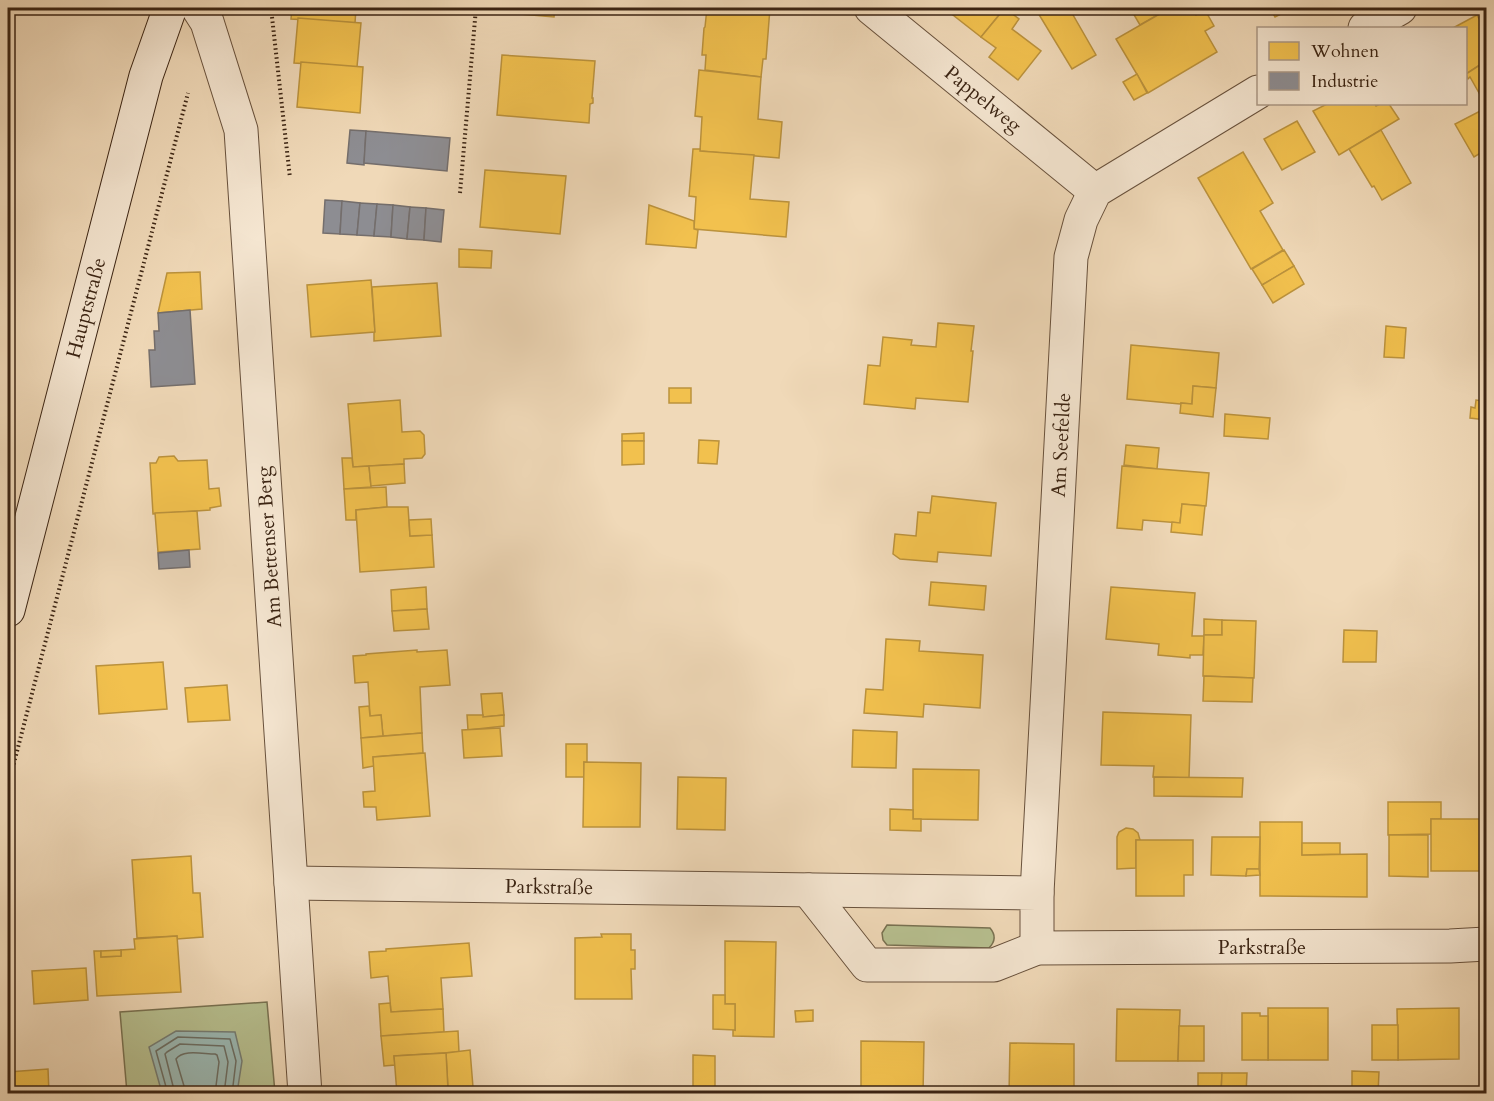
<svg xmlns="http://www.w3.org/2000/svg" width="1494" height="1101" font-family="Cardo,serif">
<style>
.green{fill:#b7c090;stroke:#797252;stroke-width:1.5}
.water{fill:#9bb9b4;stroke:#757d74;stroke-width:1.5}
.homes{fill:#f2c14e;stroke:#bb923c;stroke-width:1.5}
.industry{fill:#8d8d92;stroke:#746e6c;stroke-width:1.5}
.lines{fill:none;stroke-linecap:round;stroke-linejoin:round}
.shore{stroke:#6b6e64;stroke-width:1.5}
.street-casing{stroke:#68513c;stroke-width:35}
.secondary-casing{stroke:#3b2413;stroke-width:35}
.path{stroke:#3b2413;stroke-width:4;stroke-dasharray:1.5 3;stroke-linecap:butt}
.street{stroke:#f5e6d1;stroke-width:33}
.secondary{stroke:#f5e6d1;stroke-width:33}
.labels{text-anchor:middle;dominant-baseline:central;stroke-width:6;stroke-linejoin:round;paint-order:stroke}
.street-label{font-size:20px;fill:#3b2413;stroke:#f5e6d1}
</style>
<rect width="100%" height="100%" fill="#f0d9b8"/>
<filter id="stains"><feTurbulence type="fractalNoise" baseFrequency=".00333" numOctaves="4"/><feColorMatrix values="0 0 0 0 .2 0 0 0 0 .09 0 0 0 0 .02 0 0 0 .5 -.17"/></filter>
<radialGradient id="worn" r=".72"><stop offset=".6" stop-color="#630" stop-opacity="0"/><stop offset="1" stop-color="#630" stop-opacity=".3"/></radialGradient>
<!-- green -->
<g class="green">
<path d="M887,925L990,928C996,935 995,942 989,948L887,945L883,940L882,933Z"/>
<polygon points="267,1002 275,1093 127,1093 120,1012"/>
</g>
<!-- water -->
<polygon class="water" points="176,1031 235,1032 242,1061 237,1093 162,1093 149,1047"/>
<!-- homes -->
<g class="homes">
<polygon points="292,8 356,8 355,23 291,19"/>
<polygon points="498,8 555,8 554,17 497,12"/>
<polygon points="707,8 770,8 766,59 763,59 761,77 705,70 706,55 702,55 704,28 705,27"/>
<polygon points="944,8 1000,8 1003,10 981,37"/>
<polygon points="1005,8 1019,19 1012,29 1041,51 1018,80 989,57 996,48 981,37"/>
<polygon points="1035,8 1069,8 1096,55 1072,69"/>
<polygon points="1130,8 1157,8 1161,13 1140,25"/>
<polygon points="1170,8 1191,8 1196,15 1205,10 1214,26 1205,31 1217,52 1148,93 1116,39"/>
<polygon points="1270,8 1293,8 1275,17"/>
<polygon points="1477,15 1486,32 1486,61 1466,74 1466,28 1453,28"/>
<polygon points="298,18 361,23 357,67 294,63"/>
<polygon points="502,55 595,61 592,98 593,98 593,103 590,104 589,123 497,115"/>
<polygon points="1486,61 1486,98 1483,100 1470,77 1468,79 1466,74"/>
<polygon points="301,62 363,67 360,113 297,107"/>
<polygon points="699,70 761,77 758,119 782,122 779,158 700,151 702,117 695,116"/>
<polygon points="1137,74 1147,93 1134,100 1123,82"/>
<polygon points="1327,104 1375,104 1376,106 1380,104 1389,104 1399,119 1339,155 1313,111"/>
<polygon points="1484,109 1486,113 1486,160 1482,152 1474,157 1455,124"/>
<polygon points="1297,121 1315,152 1282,170 1264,139"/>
<polygon points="1381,130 1411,183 1382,200 1374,186 1372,187 1349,149"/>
<polygon points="693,149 700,149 700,151 754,155 750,199 789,202 786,237 694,229 696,197 689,196"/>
<polygon points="1243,152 1273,203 1260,211 1283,250 1251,269 1198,178"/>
<polygon points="485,170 566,176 560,234 480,227"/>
<polygon points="649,205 694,221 694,229 698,230 696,248 646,244"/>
<polygon points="459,249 492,251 491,268 459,267"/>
<polygon points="1284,250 1294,266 1262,285 1252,269"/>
<polygon points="1294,266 1304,284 1273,303 1262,285"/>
<polygon points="200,272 202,309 158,313 167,273"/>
<polygon points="371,280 375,332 311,337 307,285"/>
<polygon points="437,283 441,336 374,341 374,333 375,332 372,287"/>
<polygon points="938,323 974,326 971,351 973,351 968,402 916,398 915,409 864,404 868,365 880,366 883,337 912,340 911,345 936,347"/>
<polygon points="1386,326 1406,328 1404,358 1384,357"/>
<polygon points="1131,345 1219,353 1216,388 1193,386 1192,404 1181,403 1180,404 1127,399"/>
<polygon points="1485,381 1486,381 1486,397 1483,396"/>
<polygon points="1193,386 1216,388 1213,417 1180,413 1181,403 1192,404"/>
<rect x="669" y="388" width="22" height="15"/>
<polygon points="1483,396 1486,397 1486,420 1470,418 1471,407 1475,408 1476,400 1483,401"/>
<polygon points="400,400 402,432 420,431 424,435 425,454 422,458 404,459 404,464 353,467 348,404"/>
<polygon points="1225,414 1270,418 1268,439 1224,436"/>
<polygon points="644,433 644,441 622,441 622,434"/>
<polygon points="699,440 719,441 717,464 698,463"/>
<polygon points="622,441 644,441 644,464 622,465"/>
<polygon points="1126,445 1159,448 1157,469 1124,465"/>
<polygon points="174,456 178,461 207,460 209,489 219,488 221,506 210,508 210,510 153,514 150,463 156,463 159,457"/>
<polygon points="342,458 352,458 353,467 369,466 371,487 344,489"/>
<polygon points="404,464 405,483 371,486 369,466"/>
<polygon points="1122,466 1209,473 1206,506 1182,504 1180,523 1143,520 1142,530 1117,528"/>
<polygon points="386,487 387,507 356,510 356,520 346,520 344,489"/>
<polygon points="932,496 996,503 991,556 938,552 937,562 900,559 893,554 895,534 916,536 918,512 930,513"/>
<polygon points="1182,504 1205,506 1202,535 1171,532 1172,522 1180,523"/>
<polygon points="387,507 408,507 410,536 432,535 434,567 360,572 356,510"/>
<polygon points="197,511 200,549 158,552 155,513"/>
<polygon points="431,519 432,535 410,536 409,520"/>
<polygon points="931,582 986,586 984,610 929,605"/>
<polygon points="426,587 427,609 392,611 391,590"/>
<polygon points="1111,587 1195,593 1192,636 1204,636 1203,655 1190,655 1190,658 1158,655 1159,644 1106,639"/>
<polygon points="427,609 429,629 394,631 392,611"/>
<polygon points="1204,619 1222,620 1222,635 1204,635"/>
<polygon points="1222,620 1256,621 1254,678 1203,676 1204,635 1222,635"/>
<polygon points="1344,630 1377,631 1376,662 1343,662"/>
<polygon points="886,639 920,641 919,651 983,655 980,708 924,704 923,717 864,713 866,689 883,690"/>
<polygon points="417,650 417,652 447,650 450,685 420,687 422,733 383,736 381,715 370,716 368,682 355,683 353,656 366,655 366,654"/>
<polygon points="163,662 167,709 99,714 96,666"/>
<polygon points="1204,676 1253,678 1252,702 1203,701"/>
<polygon points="227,685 230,720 188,722 185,688"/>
<polygon points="502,693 504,715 483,717 481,694"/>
<polygon points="369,706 370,716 381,715 383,736 361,738 359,707"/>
<polygon points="1103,712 1191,715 1189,778 1153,777 1154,766 1101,765"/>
<polygon points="467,715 483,715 483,717 504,715 504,726 468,730"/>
<polygon points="500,728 502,756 464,758 462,730"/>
<polygon points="853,730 897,732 896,768 852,767"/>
<polygon points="422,733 423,753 373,757 374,766 363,768 361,738"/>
<polygon points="566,744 587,744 587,763 584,762 584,777 566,777"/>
<polygon points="425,753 430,816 377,820 376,807 364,807 363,792 375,791 373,757"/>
<polygon points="584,762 641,763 640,827 583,827"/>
<polygon points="913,769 979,770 978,820 913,819"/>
<polygon points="678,777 726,778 725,830 677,829"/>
<polygon points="1154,777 1243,778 1242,797 1154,796"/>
<polygon points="1388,802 1441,802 1441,819 1431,819 1431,834 1388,835"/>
<polygon points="890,809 913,810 913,819 921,819 921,831 890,830"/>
<rect x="1431" y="819" width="55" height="52"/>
<polygon points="1260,822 1302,822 1302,855 1367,854 1367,897 1260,896"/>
<polygon points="1126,828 1133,829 1138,833 1140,840 1136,840 1136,868 1117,869 1117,837 1119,832"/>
<polygon points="1389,835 1428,835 1428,877 1389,876"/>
<polygon points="1212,837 1260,837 1259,869 1247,869 1246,876 1211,875"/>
<polygon points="1136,840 1193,840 1193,875 1184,875 1184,896 1136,896"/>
<polygon points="1302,843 1340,843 1340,854 1302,855"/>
<polygon points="191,856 193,893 200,893 203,937 177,939 177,936 137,938 132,860"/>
<polygon points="1247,869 1259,869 1260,875 1246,876"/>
<polygon points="601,934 631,934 631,950 635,950 635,969 631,969 632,999 575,999 575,938 602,937"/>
<polygon points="177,936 181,992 97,996 94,951 101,951 101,957 121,956 121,950 135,949 134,939"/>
<polygon points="725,941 776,942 774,1037 733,1036 733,1029 735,1030 735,1004 725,1004"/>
<polygon points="469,943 472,976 441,978 443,1009 391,1012 388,976 371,978 369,952 386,951 386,949"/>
<polygon points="121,950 121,956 101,957 101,951"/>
<polygon points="86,968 88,1000 34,1004 32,971"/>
<polygon points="713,995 725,995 725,1004 735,1004 735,1030 713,1029"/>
<polygon points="390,1003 391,1012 443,1009 444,1032 381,1036 379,1004"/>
<rect x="1268" y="1008" width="60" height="52"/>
<polygon points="1459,1008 1459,1059 1398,1060 1397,1009"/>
<polygon points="1117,1009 1180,1010 1178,1061 1116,1061"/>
<polygon points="813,1010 813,1021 796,1022 795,1011"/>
<polygon points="1242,1013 1260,1013 1260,1016 1268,1016 1268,1060 1242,1060"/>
<rect x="1372" y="1025" width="26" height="35"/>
<polygon points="1179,1026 1204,1026 1204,1061 1178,1061"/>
<polygon points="458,1031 459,1052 394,1056 395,1065 384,1066 381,1036"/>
<polygon points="861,1041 924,1042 923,1094 861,1093"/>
<polygon points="1010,1043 1074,1044 1074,1094 1009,1094"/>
<polygon points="470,1050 473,1087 448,1089 446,1053"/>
<polygon points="446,1053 448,1089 473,1087 473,1094 397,1094 394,1056"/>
<polygon points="693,1055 715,1056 715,1094 693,1094"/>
<rect x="1484" y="1060" width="2" height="34"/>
<polygon points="48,1069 49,1093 51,1094 8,1094 8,1072"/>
<polygon points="1352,1071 1379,1072 1378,1094 1352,1094"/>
<polygon points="1198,1073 1222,1073 1221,1094 1198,1094"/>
<polygon points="1222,1073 1247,1073 1246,1094 1221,1094"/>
</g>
<!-- industry -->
<g class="industry">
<polygon points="350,130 366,131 364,165 347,163"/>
<polygon points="366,131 450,138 447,171 364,163"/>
<polygon points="325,200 342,201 340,234 323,233"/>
<polygon points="342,201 360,203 357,235 340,234"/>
<polygon points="360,203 377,204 374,236 357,235"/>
<polygon points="377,204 393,205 391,237 374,236"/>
<polygon points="393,205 410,207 407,239 391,237"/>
<polygon points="410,207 426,208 424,240 407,239"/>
<polygon points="426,208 444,210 441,242 424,240"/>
<polygon points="190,310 195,384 151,387 149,350 155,350 154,331 159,331 158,313"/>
<polygon points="189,550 190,567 159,569 158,553"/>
</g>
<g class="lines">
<!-- shore -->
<g class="shore">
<polyline points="168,1094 156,1051 178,1037 230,1039 236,1061 232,1094"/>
<polyline points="175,1094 165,1054 167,1052 180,1044 224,1046 228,1062 224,1094"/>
<path d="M184,1094V1086L176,1059C183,1049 203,1054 215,1054L217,1055L219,1062L215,1094"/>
</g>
<defs>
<g id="street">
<polyline points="198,8 207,22 241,130 305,1094"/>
<polyline points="871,8 1095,191"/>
<polyline points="1365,28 1400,8"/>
<polyline points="291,883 1037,893 1037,948"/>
<polyline points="808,890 867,965 994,965 1037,948 1450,946 1486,944"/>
<polyline points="1037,893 1071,257 1081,220 1095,191 1258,92"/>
</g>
<polyline id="secondary" points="8,610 146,76 170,8"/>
</defs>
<!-- street casing -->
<use href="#street" class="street-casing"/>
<!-- secondary casing -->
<use href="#secondary" class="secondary-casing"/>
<!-- path -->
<g class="path">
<polyline points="271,8 290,178"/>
<polyline points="460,193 476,8"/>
<polyline points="8,786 188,93"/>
</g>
<!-- street -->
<use href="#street" class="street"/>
<!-- secondary -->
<use href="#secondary" class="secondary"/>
</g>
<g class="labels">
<!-- street labels -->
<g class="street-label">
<text transform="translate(983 99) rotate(39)">Pappelweg</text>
<text transform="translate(86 308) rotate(-75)">Hauptstraße</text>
<text transform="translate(1061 445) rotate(-87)">Am Seefelde</text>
<text transform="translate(269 547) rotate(-94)">Am Bettenser Berg</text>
<text transform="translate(549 887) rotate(1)">Parkstraße</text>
<text x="1262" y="947">Parkstraße</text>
</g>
</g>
<!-- margin -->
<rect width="1494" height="1101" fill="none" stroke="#f0d9b8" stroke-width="30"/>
<rect x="9" y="9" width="1476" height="1083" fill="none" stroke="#3b2413" stroke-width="3"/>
<rect x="15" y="15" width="1464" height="1071" fill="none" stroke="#3b2413" stroke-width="1.5"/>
<!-- legend -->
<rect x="1257" y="27" width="210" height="78" fill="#f5e6d1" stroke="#ab9885" stroke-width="1.5"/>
<rect x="1269" y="42" width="30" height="18" fill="#f2c14e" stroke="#ab9885" stroke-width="1.5"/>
<text x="1311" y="57" font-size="18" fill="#3b2413">Wohnen</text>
<rect x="1269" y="72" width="30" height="18" fill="#8d8d92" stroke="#ab9885" stroke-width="1.5"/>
<text x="1311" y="87" font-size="18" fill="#3b2413">Industrie</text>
<rect width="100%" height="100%" filter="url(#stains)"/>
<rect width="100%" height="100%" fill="url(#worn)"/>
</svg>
